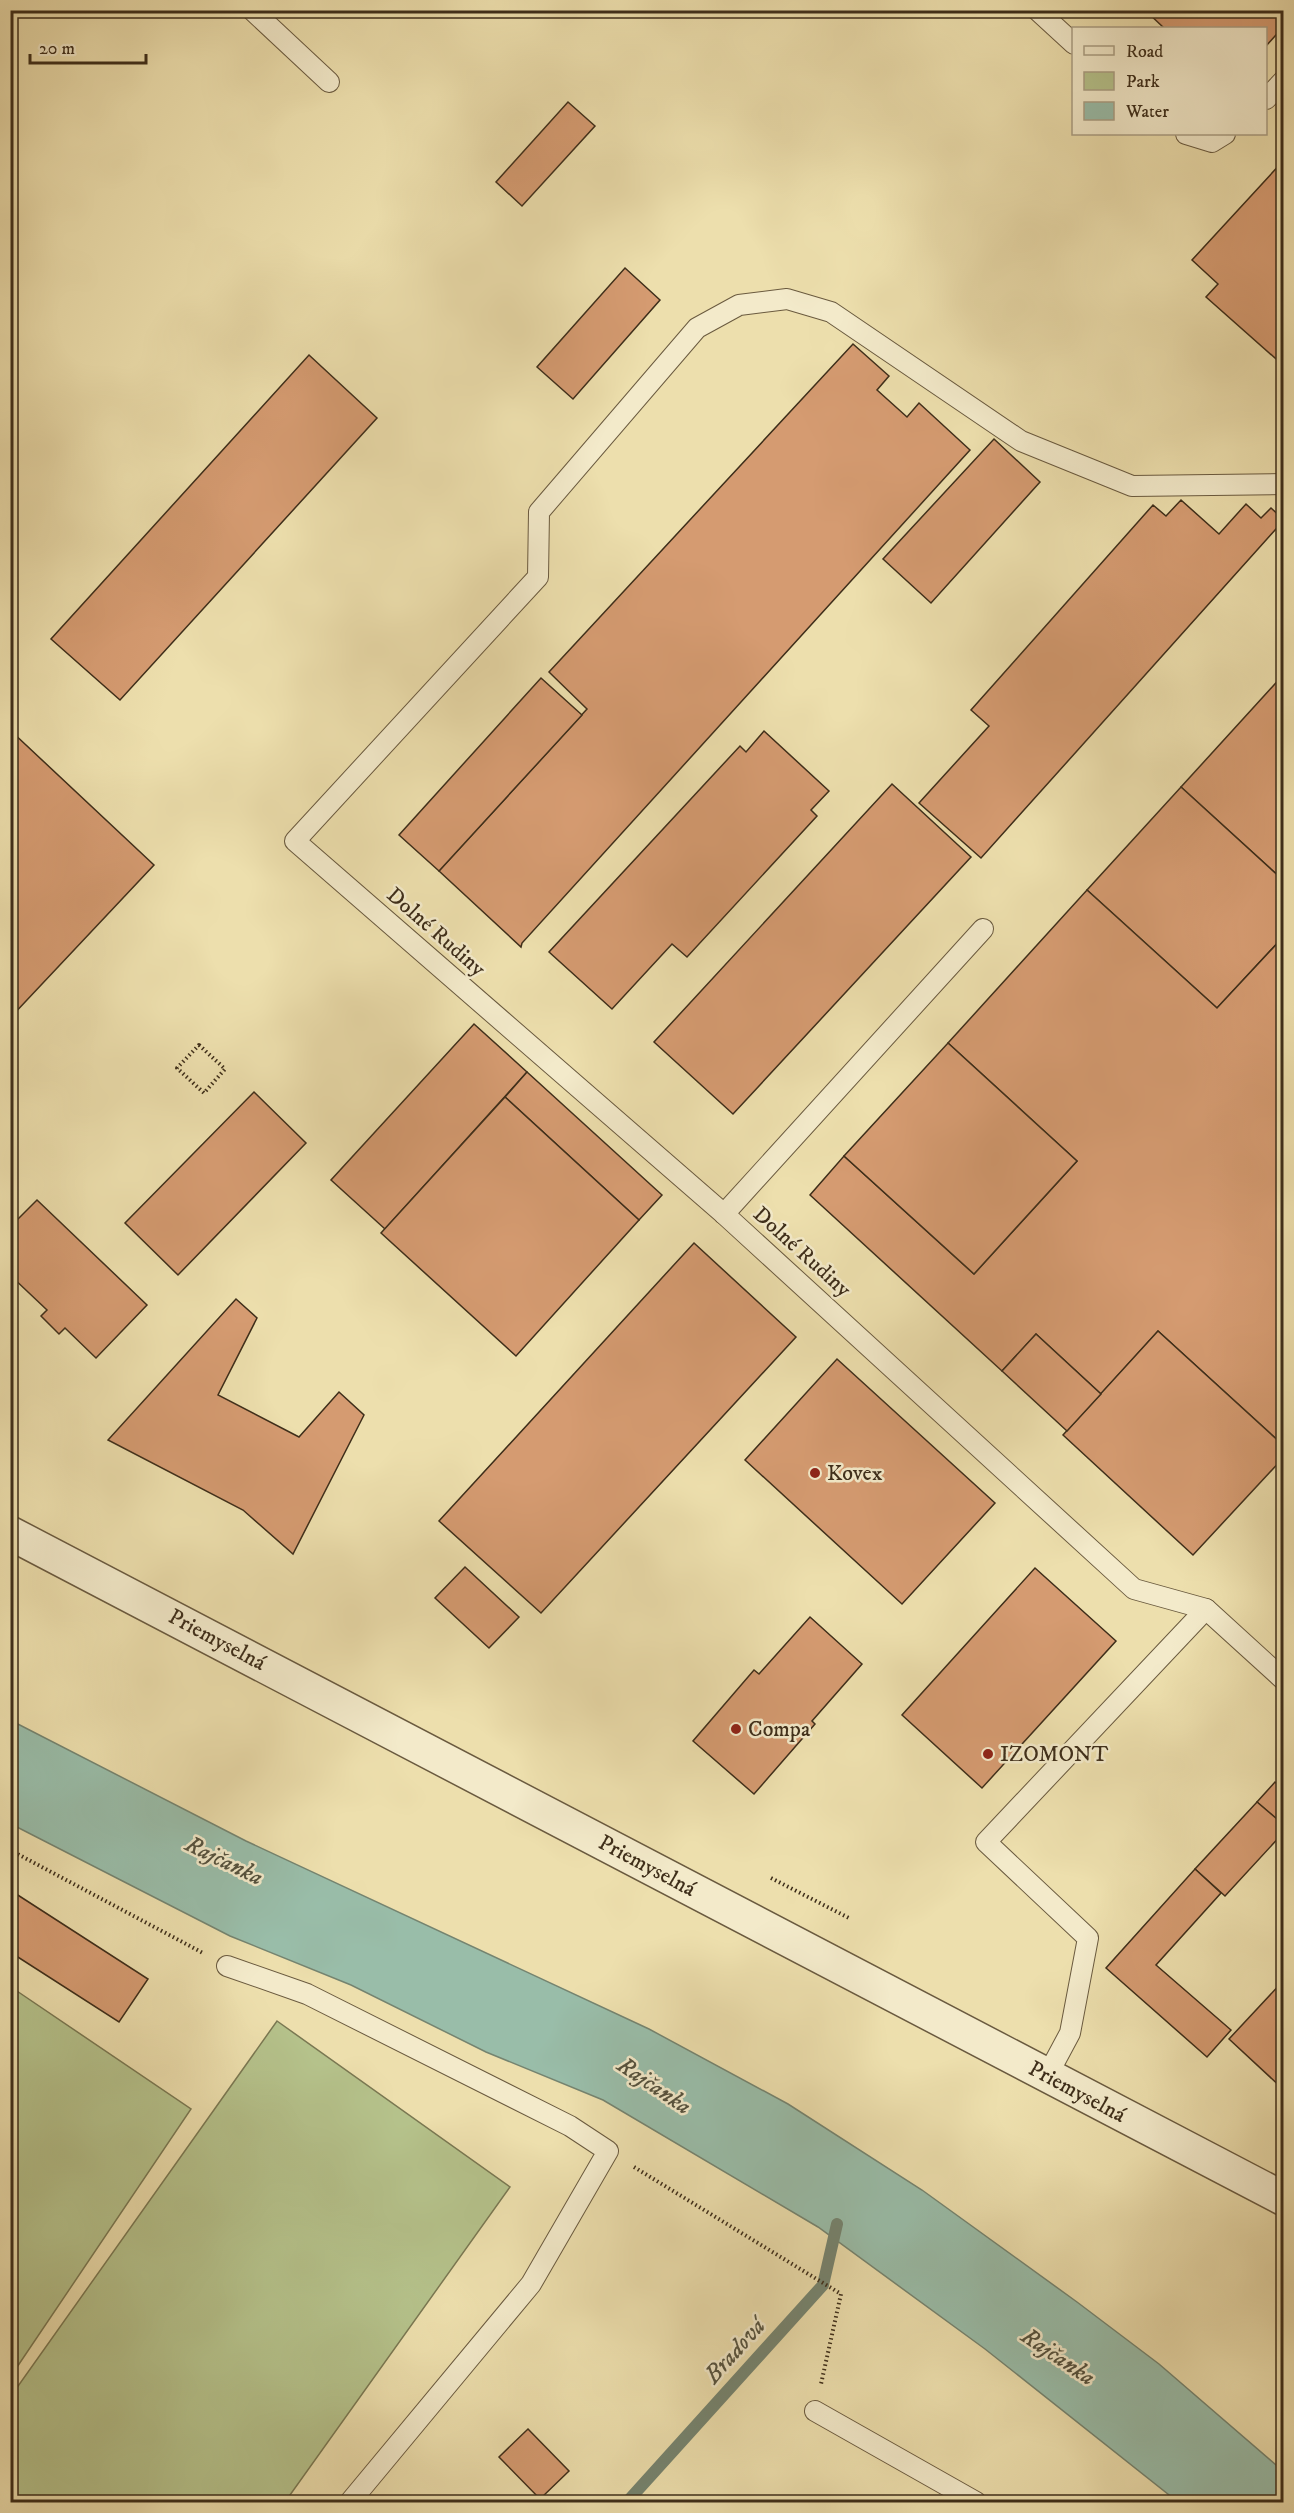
<svg xmlns="http://www.w3.org/2000/svg" width="1294" height="2513" font-family="'IM FELL DW Pica',serif">
<style>
.green{fill:#b5c28b;stroke:#7a7852;stroke-width:1.5}
.water{fill:#99bda9;stroke:#758470;stroke-width:1.5}
.lines{fill:none;stroke-linecap:round;stroke-linejoin:round}
.stream{stroke:#758470;stroke-width:12}
.building{fill:#d59b71;stroke:#3e2e1a;stroke-width:1.5}
.service-casing{stroke:#6a5a3f;stroke-width:22}
.minor-casing{stroke:#6a5a3f;stroke-width:36}
.path{stroke:#3e2e1a;stroke-width:4;stroke-dasharray:1.5 3;stroke-linecap:butt}
.service{stroke:#f3eaca;stroke-width:20}
.minor{stroke:#f3eaca;stroke-width:33}
.poi-dot{fill:#8f2418;stroke:#f3eaca;stroke-width:2}
.labels{text-anchor:middle;dominant-baseline:central;stroke-width:5;stroke-linejoin:round;paint-order:stroke}
.street-label{font-size:22px;fill:#3e2e1a;stroke:#f3eaca}
.poi-label{font-size:22px;fill:#3e2e1a;stroke:#f3eaca;text-anchor:start}
.water-label{font-size:24px;font-style:italic;fill:#55523e;stroke:#f3eaca}
</style>
<rect width="100%" height="100%" fill="#eddfad"/>
<filter id="stains"><feTurbulence type="fractalNoise" baseFrequency=".00333" numOctaves="4"/><feColorMatrix values="0 0 0 0 .2 0 0 0 0 .09 0 0 0 0 .02 0 0 0 .5 -.17"/></filter>
<radialGradient id="worn" r=".72"><stop offset=".6" stop-color="#630" stop-opacity="0"/><stop offset="1" stop-color="#630" stop-opacity=".3"/></radialGradient>
<!-- green -->
<g class="green">
<polygon points="11,1987 191,2109 11,2376"/>
<polygon points="277,2021 510,2187 285,2502 23,2502 11,2494 11,2396"/>
</g>
<!-- water -->
<polygon class="water" points="10,1720 246,1841 649,2029 788,2104 922,2190 1077,2302 1159,2364 1283,2471 1283,2502 1178,2502 985,2349 818,2227 603,2100 486,2052 351,1985 230,1936 11,1824"/>
<g class="lines">
<!-- stream -->
<polyline class="stream" points="627,2502 823,2285 837,2224"/>
</g>
<!-- building -->
<g class="building">
<polygon points="1145,10 1284,10 1284,26 1266,46 1266,28 1164,28"/>
<polygon points="568,102 595,126 522,206 496,182"/>
<polygon points="1284,160 1284,366 1206,297 1218,284 1192,260"/>
<polygon points="625,268 660,300 573,399 537,367"/>
<polygon points="853,344 889,376 877,390 907,417 919,403 970,450 522,943 521,947 439,871 587,709 549,672"/>
<polygon points="309,355 377,418 120,700 51,639"/>
<polygon points="994,439 1040,482 931,603 883,559"/>
<polygon points="1181,500 1219,534 1246,504 1261,518 1271,508 1284,520 981,858 919,803 989,726 971,710 1153,505 1166,516"/>
<polygon points="1284,674 1284,881 1181,787"/>
<polygon points="541,678 582,715 439,871 399,835"/>
<polygon points="10,730 154,865 10,1018"/>
<polygon points="764,731 829,791 811,810 817,816 687,957 672,944 612,1009 549,952 740,746 746,752"/>
<polygon points="892,784 971,857 733,1114 654,1042"/>
<polygon points="1181,787 1284,881 1284,936 1217,1008 1087,890"/>
<polygon points="1087,890 1217,1008 1284,936 1284,1446 1158,1331 1101,1394 1036,1334 1002,1371 810,1195 844,1156 974,1274 1077,1161 948,1043"/>
<polygon points="474,1024 527,1072 385,1229 331,1180"/>
<polygon points="948,1043 1077,1161 974,1274 844,1156"/>
<polygon points="527,1072 662,1195 639,1220 505,1097"/>
<polygon points="254,1092 306,1143 178,1275 125,1223"/>
<polygon points="505,1097 639,1220 516,1356 381,1233"/>
<polygon points="37,1200 147,1305 96,1358 65,1328 59,1334 41,1316 47,1310 10,1275 10,1227"/>
<polygon points="694,1243 796,1337 541,1613 439,1521"/>
<polygon points="236,1299 257,1318 218,1395 299,1437 339,1392 364,1415 293,1554 243,1510 108,1440"/>
<polygon points="1158,1331 1284,1446 1284,1457 1193,1555 1063,1435"/>
<polygon points="1036,1334 1101,1394 1067,1431 1002,1371"/>
<polygon points="837,1359 995,1503 902,1604 745,1460"/>
<polygon points="465,1567 519,1617 489,1648 435,1598"/>
<polygon points="1035,1568 1116,1641 982,1788 902,1715"/>
<polygon points="810,1617 862,1664 812,1721 815,1724 754,1794 693,1741 754,1670 759,1674"/>
<polygon points="1275,1782 1284,1790 1283,1825 1257,1802"/>
<polygon points="1257,1802 1284,1825 1284,1832 1225,1896 1195,1869"/>
<polygon points="1195,1869 1221,1893 1156,1965 1231,2030 1207,2057 1106,1968"/>
<polygon points="10,1890 148,1979 119,2022 10,1952"/>
<polygon points="1284,1980 1284,2090 1229,2039"/>
<polygon points="528,2429 569,2471 540,2499 499,2457"/>
</g>
<g class="lines">
<defs>
<g id="service">
<polyline points="252,10 329,82"/>
<polyline points="1037,10 1074,44"/>
<polyline points="1266,99 1284,80"/>
<polyline points="1186,134 1212,142 1225,134"/>
<polyline points="1284,484 1132,486 1021,441 831,312 787,299 739,305 697,328 539,512 538,577 295,841 724,1214 1134,1589 1206,1609 1284,1680"/>
<polyline points="724,1214 983,929"/>
<polyline points="227,1966 307,1994 570,2126 608,2151 531,2284 350,2502"/>
<polyline points="1047,2076 1070,2033 1088,1938 986,1842 1206,1609"/>
<polyline points="815,2411 976,2502"/>
</g>
<polyline id="minor" points="10,1533 1284,2199"/>
</defs>
<!-- service casing -->
<use href="#service" class="service-casing"/>
<!-- minor casing -->
<use href="#minor" class="minor-casing"/>
<!-- path -->
<g class="path">
<polygon points="199,1045 225,1069 204,1093 177,1068"/>
<polyline points="10,1850 203,1953"/>
<polyline points="771,1878 849,1918"/>
<polyline points="634,2167 841,2294 821,2384"/>
</g>
<!-- service -->
<use href="#service" class="service"/>
<!-- minor -->
<use href="#minor" class="minor"/>
</g>
<!-- markers -->
<g class="poi-dot">
<circle cx="815" cy="1473" r="6"/>
<circle cx="736" cy="1729" r="6"/>
<circle cx="988" cy="1754" r="6"/>
</g>
<g class="labels">
<!-- street labels -->
<g class="street-label">
<text transform="translate(436 932) rotate(41)">Dolné Rudiny</text>
<text transform="translate(802 1252) rotate(42)">Dolné Rudiny</text>
<text transform="translate(217 1640) rotate(28)">Priemyselná</text>
<text transform="translate(647 1866) rotate(28)">Priemyselná</text>
<text transform="translate(1077 2092) rotate(28)">Priemyselná</text>
</g>
<!-- poi labels -->
<g class="poi-label">
<text x="827" y="1473">Kovex</text>
<text x="748" y="1729">Compa</text>
<text x="1000" y="1754">IZOMONT</text>
</g>
<!-- water labels -->
<g class="water-label">
<text transform="translate(224 1861) rotate(26)">Rajčanka</text>
<text transform="translate(654 2086) rotate(34)">Rajčanka</text>
<text transform="translate(735 2351) rotate(-48)">Bradová</text>
<text transform="translate(1058 2357) rotate(34)">Rajčanka</text>
</g>
</g>
<!-- margin -->
<rect width="1294" height="2513" fill="none" stroke="#eddfad" stroke-width="36"/>
<rect x="12" y="12" width="1270" height="2489" fill="none" stroke="#3e2e1a" stroke-width="3"/>
<rect x="18" y="18" width="1258" height="2477" fill="none" stroke="#3e2e1a" stroke-width="1.5"/>
<!-- legend -->
<rect x="1072" y="27" width="195" height="108" fill="#f3eaca" stroke="#ab9f84" stroke-width="1.5"/>
<rect x="1084" y="46" width="30" height="9" fill="#f3eaca" stroke="#ab9f84" stroke-width="1.5"/>
<text x="1126" y="57" font-size="18" fill="#3e2e1a">Road</text>
<rect x="1084" y="72" width="30" height="18" fill="#b5c28b" stroke="#ab9f84" stroke-width="1.5"/>
<text x="1126" y="87" font-size="18" fill="#3e2e1a">Park</text>
<rect x="1084" y="102" width="30" height="18" fill="#99bda9" stroke="#ab9f84" stroke-width="1.5"/>
<text x="1126" y="117" font-size="18" fill="#3e2e1a">Water</text>
<!-- scale -->
<path d="M30 54v9h116v-9" fill="none" stroke="#3e2e1a" stroke-width="3"/>
<text x="39" y="54" font-size="18" fill="#3e2e1a" stroke="#f3eaca" stroke-width="4.5" paint-order="stroke">20 m</text>
<rect width="100%" height="100%" filter="url(#stains)"/>
<rect width="100%" height="100%" fill="url(#worn)"/>
</svg>
